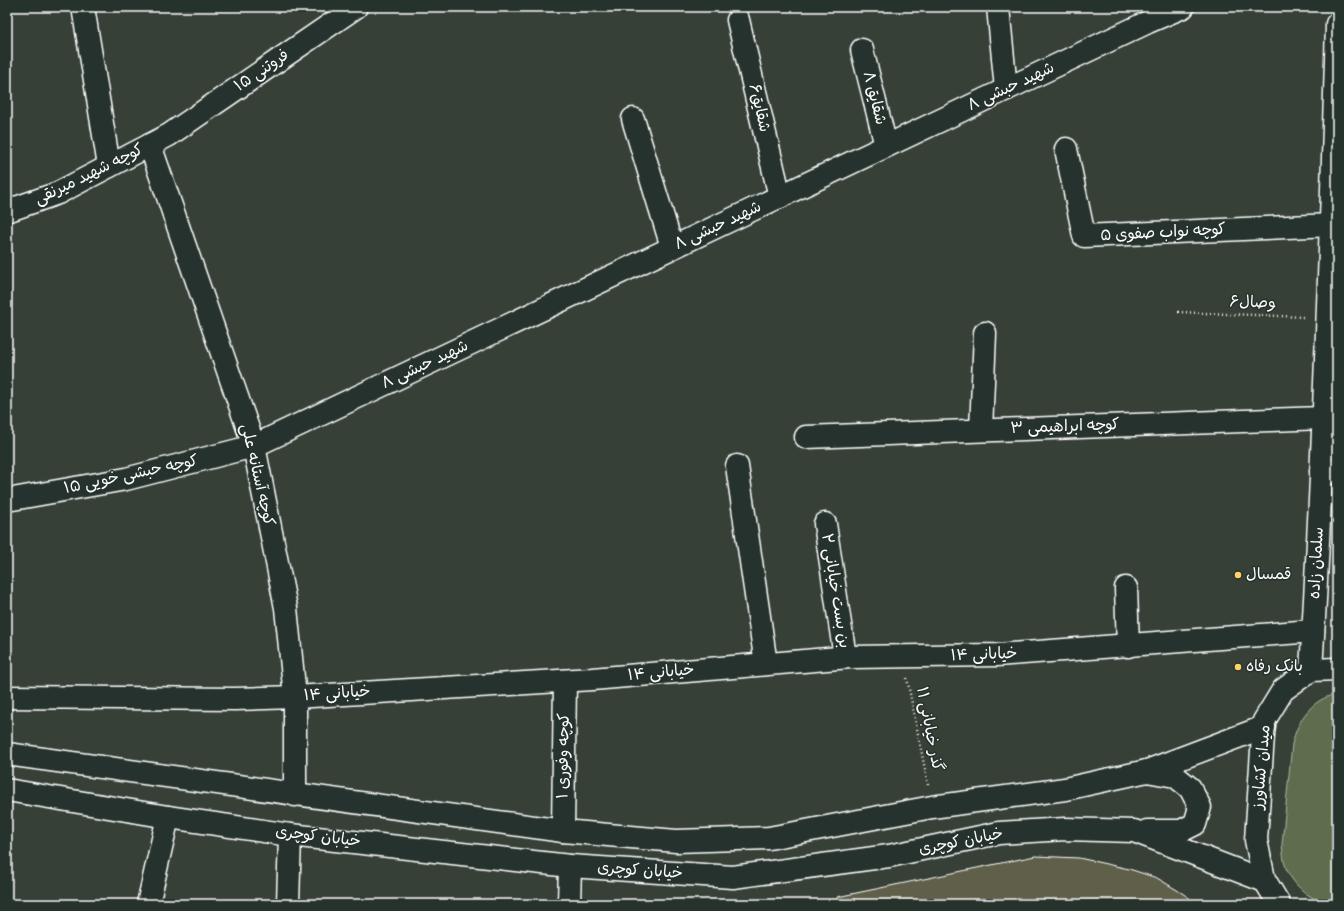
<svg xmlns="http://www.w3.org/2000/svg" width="1344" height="911" font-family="'Indie Flower','Playpen Sans Arabic',sans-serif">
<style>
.green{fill:#5e6d4f;stroke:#aeb6a7}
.building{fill:#605f4a;stroke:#fff}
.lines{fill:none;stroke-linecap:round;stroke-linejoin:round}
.minor-casing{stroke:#fff;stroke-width:25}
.secondary-casing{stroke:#fff;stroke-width:25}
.path{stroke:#fff;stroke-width:2.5;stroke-dasharray:1 3;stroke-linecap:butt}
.minor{stroke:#26332d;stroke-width:22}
.secondary{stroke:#26332d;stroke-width:22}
.poi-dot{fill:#ffd166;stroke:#26332d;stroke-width:1.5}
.labels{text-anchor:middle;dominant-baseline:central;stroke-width:3;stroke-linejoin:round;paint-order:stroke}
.street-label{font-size:16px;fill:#fff;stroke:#26332d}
.poi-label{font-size:16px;fill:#fff;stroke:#26332d;text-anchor:start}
</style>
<rect width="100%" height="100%" fill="#374036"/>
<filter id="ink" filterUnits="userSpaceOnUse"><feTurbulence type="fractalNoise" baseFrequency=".025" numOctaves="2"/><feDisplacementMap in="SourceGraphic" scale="8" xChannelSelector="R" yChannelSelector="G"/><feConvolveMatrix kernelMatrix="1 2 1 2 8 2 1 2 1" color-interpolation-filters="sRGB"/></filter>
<g filter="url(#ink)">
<!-- green -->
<path class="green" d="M1337,694V904C1315,904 1295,889 1286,868C1283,860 1283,852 1282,844L1292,744C1298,720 1311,699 1337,694Z"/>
<!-- building -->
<polygon class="building" points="1035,856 1079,858 1129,869 1157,878 1182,893 1198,904 839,904 837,897"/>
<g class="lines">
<defs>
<g id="minor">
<polyline points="83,7 109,166"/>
<polyline points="998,7 1006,89"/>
<polyline points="738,20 780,197"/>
<polyline points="862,50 886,146"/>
<polyline points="633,119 672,247"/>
<polyline points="150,145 254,446 286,608 295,697 295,795"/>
<polyline points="1066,149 1084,236 1332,225"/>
<polyline points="7,211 58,193 169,135 356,7"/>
<polyline points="981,430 985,333"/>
<polyline points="806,437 1323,418"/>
<polyline points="737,466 766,664"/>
<polyline points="1321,471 1337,472"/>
<polyline points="7,500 126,479 254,446 1148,22 1183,7"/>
<polyline points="825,524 845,657"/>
<polyline points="1126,588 1128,646"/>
<polyline points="7,697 235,699 295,697 592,679 850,657 997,655 1313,631"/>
<polyline points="563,831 565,681"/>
<polyline points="148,904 168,817"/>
<polyline points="288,904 290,835"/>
<polyline points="569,904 570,866"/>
</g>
<g id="secondary">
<path d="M1311,670C1324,455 1331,239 1337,24"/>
<polyline points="7,754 563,831 676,841 769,838 932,807 1065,789 1147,771 1264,727"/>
<polyline points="1147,771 1175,776 1190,788 1200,807 1195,824 1181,831 1147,831"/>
<polyline points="7,790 168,817 290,835 570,866 733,877 889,856 999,833 1065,829 1134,831 1265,881"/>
<polyline points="1279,904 1264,879 1256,840 1264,721 1283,690 1311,670 1337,669"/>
</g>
</defs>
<!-- minor casing -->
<use href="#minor" class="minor-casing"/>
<!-- secondary casing -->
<use href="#secondary" class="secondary-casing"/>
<!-- path -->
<g class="path">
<polyline points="1178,312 1305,317"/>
<polyline points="907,678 928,785"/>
</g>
<!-- minor -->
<use href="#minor" class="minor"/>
<!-- secondary -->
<use href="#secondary" class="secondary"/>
</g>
</g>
<!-- markers -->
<g class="poi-dot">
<circle cx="1238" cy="575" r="4"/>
<circle cx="1238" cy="667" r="4"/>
</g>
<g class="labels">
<!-- street labels -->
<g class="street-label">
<text transform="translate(262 71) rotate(-34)">فروتنی ۱۵</text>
<text transform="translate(1011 87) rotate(-25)">شهید حبشی ۸</text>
<text transform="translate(874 98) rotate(76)">شقایق ۸</text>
<text transform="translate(759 108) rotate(77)">شقایق۶</text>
<text transform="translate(89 175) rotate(-26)">کوچه شهید میرنقی</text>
<text transform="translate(718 226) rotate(-25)">شهید حبشی ۸</text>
<text transform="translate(1163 233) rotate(-3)">کوچه نواب صفوی ۵</text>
<text transform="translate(1253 303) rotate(2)">وصال۶</text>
<text transform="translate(425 365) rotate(-25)">شهید حبشی ۸</text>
<text transform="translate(1065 427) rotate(-2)">کوچه ابراهیمی ۳</text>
<text transform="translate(131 475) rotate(-12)">کوچه حبشی خویی ۱۵</text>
<text transform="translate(257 475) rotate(77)">کوچه آستانه علی</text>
<text transform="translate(1317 563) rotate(-87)">سلمان زاده</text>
<text transform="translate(835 591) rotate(81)">بن بست خیابانی ۲</text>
<text transform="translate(984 655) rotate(-2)">خیابانی ۱۴</text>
<text transform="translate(661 673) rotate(-5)">خیابانی ۱۴</text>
<text transform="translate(337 694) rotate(-4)">خیابانی ۱۴</text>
<text transform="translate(929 729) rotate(79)">گذر خیابانی ۱۱</text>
<text transform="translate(564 756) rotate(-89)">کوچه وفوری ۱</text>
<text transform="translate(1262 767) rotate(-85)">میدان کشاورز</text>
<text transform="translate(318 837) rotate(7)">خیابان کوچری</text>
<text transform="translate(961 842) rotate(-11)">خیابان کوچری</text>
<text transform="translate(640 871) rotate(4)">خیابان کوچری</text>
</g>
<!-- poi labels -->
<g class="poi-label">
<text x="1246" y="575">قمسال</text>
<text x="1246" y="667">بانک رفاه</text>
</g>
</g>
<!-- margin -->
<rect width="1344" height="911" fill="none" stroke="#26332d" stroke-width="24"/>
<rect x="12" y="12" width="1320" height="887" fill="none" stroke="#fff" stroke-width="1.5" filter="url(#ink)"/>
</svg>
